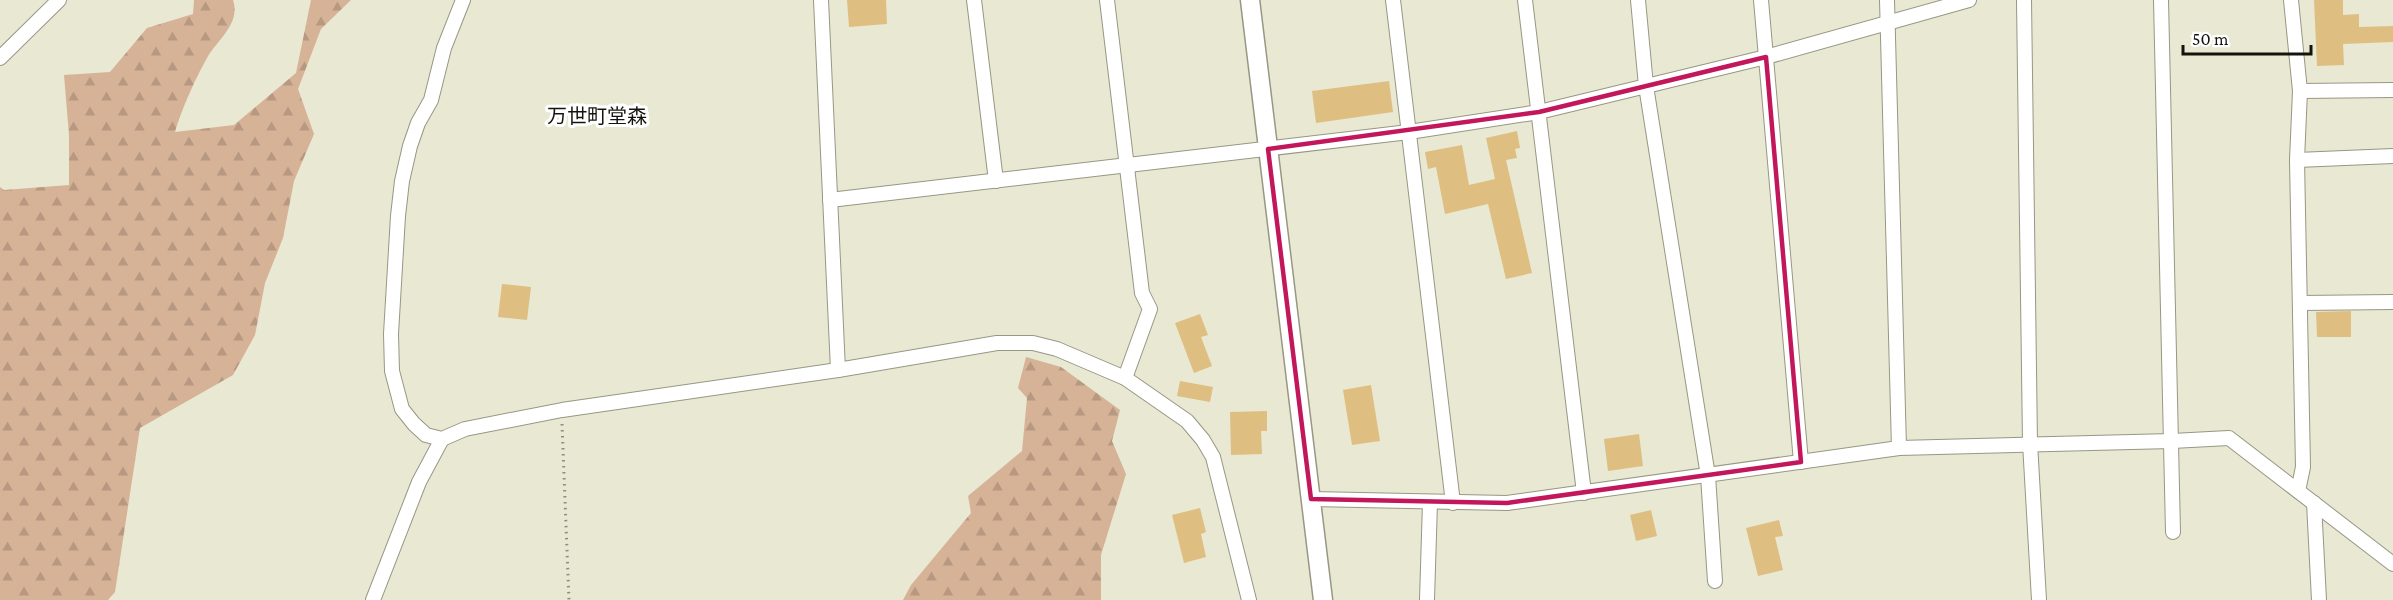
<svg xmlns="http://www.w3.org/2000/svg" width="2393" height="600" font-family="'Crimson Pro','Noto Sans JP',serif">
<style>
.forest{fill:url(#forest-firs)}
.building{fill:#dfbf81}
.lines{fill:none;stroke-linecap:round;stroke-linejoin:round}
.minor-casing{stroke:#979784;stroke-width:16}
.tertiary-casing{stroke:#979784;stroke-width:21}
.path{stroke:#8d8d7e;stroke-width:3;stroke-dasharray:1.5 4.5;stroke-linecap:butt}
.minor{stroke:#fff;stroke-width:14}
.tertiary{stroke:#fff;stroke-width:18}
.marked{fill:none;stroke:#c2185b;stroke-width:4.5;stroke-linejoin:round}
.labels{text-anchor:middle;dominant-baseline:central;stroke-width:6;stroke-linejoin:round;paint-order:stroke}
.quarter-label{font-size:20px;fill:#14140d;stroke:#fff}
</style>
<defs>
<pattern id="forest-firs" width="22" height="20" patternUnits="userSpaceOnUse" patternTransform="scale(1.5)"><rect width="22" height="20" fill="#d6b297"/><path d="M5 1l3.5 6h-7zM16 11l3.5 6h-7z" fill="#b79881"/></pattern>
</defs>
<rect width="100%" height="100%" fill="#e8e8d3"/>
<!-- forest -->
<g class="forest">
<path d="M194,0H233C241,24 217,40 207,58C196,77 181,111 175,132L234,125L296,73L311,0H351L321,29L298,89L314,134L294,181L283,238L265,283L255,335L233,375L140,428L115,592L108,600H0V187L4,190L69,185V135L64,75L110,72L147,28L193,14Z"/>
<polygon points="1026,357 1061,367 1120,410 1112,441 1126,474 1101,555 1101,600 903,600 911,585 971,513 968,496 1022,451 1027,398 1018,388"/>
</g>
<!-- building -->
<g class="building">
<polygon points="847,0 886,0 887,24 849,27"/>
<polygon points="2314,0 2343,0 2343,15 2359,14 2359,27 2393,26 2393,42 2343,44 2344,65 2317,66"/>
<polygon points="1389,81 1393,112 1316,123 1312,91"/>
<polygon points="1517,131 1520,148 1515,149 1517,158 1506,160 1532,273 1506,279 1488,204 1445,214 1436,167 1428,169 1425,152 1462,145 1469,185 1495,179 1486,138"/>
<polygon points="502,284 531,287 527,320 498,317"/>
<polygon points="2351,311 2351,337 2317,337 2316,312"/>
<polygon points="1200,314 1208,335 1201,337 1212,366 1194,373 1175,323"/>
<polygon points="1180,381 1213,387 1210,402 1177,396"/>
<polygon points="1371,385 1380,441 1352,445 1343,390"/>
<polygon points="1267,411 1267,431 1261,431 1262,454 1231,455 1230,412"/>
<polygon points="1639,434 1643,466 1608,471 1604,439"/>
<polygon points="1200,508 1206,532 1201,534 1206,557 1184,563 1172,515"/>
<polygon points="1651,510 1657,536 1636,541 1630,515"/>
<polygon points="1779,520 1783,536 1775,537 1783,570 1758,576 1746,528"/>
</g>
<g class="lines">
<defs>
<g id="minor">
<polyline points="463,0 444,48 431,100 418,123 410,146 402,181 398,216 391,334 392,371 402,409 414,424 426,435 442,439 465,429 562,410 838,370 997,343 1033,343 1057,349 1125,378 1187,421 1203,440 1213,457 1249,600"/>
<polyline points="821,0 838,370"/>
<polyline points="974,0 996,181"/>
<polyline points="1107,0 1142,293 1150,309 1125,378"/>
<polyline points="1393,0 1453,503"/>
<polyline points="1525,0 1584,493"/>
<polyline points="1638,0 1646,86 1708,476 1715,581"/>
<polyline points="1761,0 1801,462"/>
<polyline points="1887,0 1899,448"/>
<polyline points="2024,0 2030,443 2039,600"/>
<polyline points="2161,0 2173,532"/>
<polyline points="2291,0 2300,91 2297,160 2303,467 2298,491"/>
<polyline points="0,58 59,0"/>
<polyline points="2300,91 2393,90"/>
<polyline points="2297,160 2393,156"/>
<polyline points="830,200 1409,132 1539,112 1766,57 1969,0"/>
<polyline points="2300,303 2393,302"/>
<polyline points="1311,499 1507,503 1899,448 2172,441 2229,438 2393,564"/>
<polyline points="2314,503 2319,600"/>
<polyline points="373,600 419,482 442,439"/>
<polyline points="1427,600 1430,502"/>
</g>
<polyline id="tertiary" points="1250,0 1323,600"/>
</defs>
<!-- minor casing -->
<use href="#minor" class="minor-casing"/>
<!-- tertiary casing -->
<use href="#tertiary" class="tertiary-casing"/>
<!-- path -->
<polyline class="path" points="562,424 569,600"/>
<!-- minor -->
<use href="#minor" class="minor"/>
<!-- tertiary -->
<use href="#tertiary" class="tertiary"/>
</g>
<!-- marked area -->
<path class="marked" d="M1766,57L1801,462L1507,503L1311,499L1268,149L1539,112Z"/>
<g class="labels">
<!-- quarter labels -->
<g class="quarter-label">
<text x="597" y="116">万世町堂森</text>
</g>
</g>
<!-- scale -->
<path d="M2183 45v9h128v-9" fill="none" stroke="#14140d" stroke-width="3"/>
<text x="2192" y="45" font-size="18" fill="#14140d" stroke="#ffffff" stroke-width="4.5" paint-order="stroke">50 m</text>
</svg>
